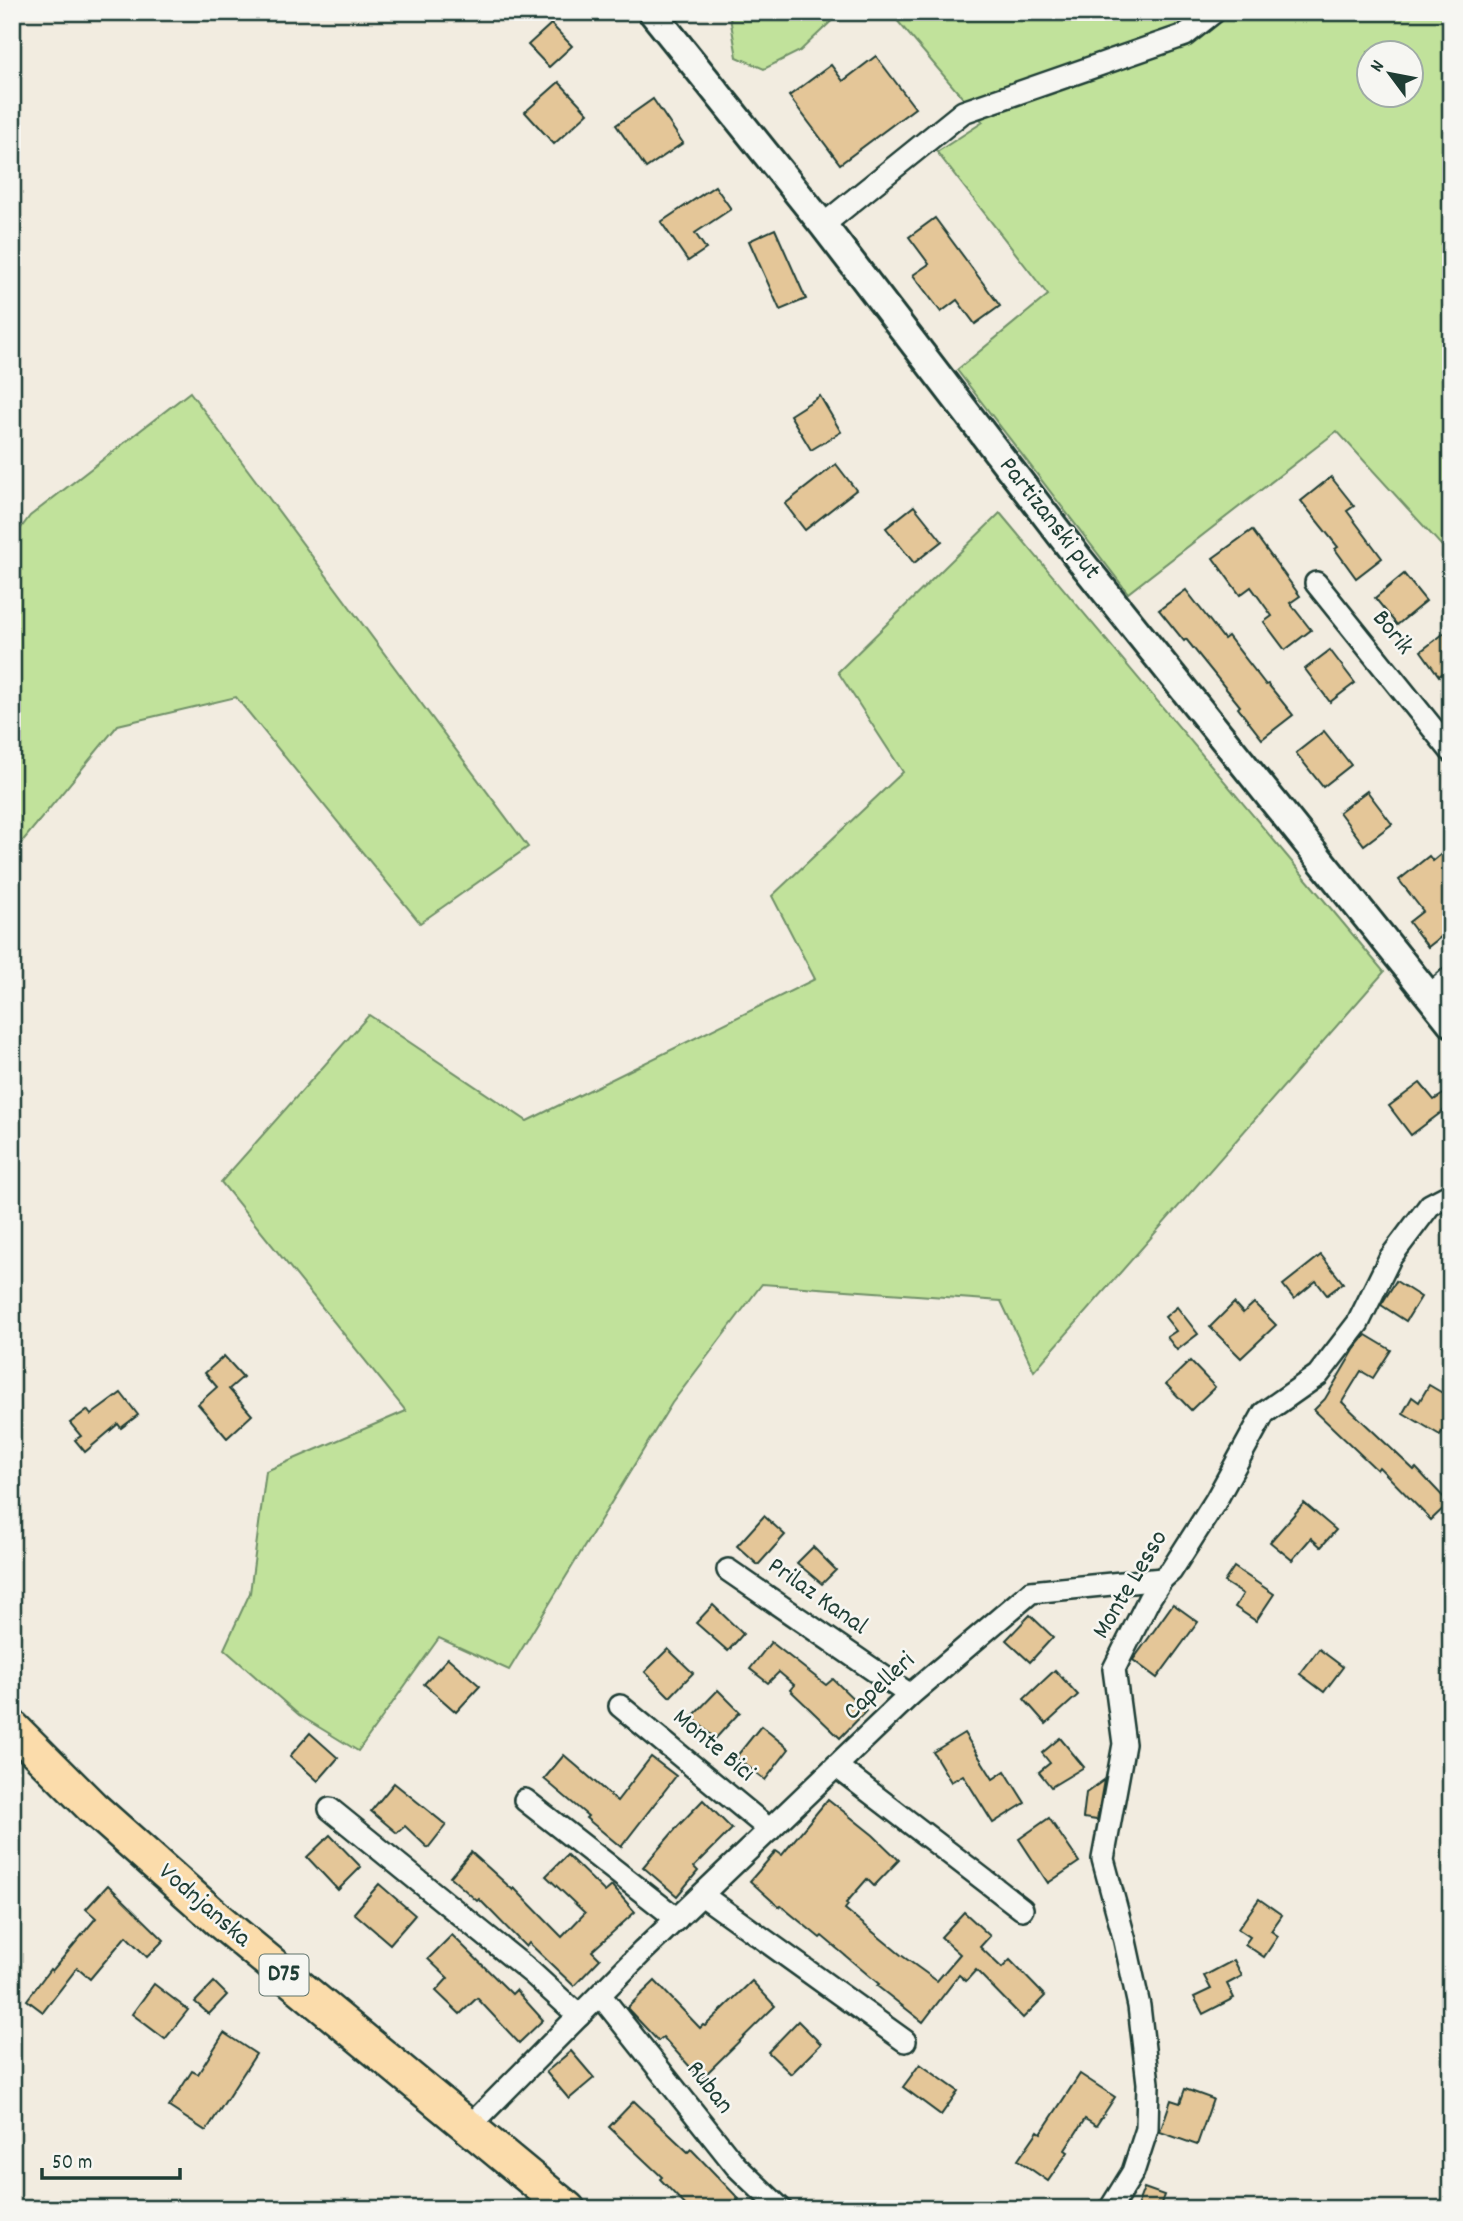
<svg xmlns="http://www.w3.org/2000/svg" width="1463" height="2221" font-family="Dekko,sans-serif">
<style>
.green{fill:#c1e29b;stroke:#709068;stroke-width:2;fill-rule:evenodd}
.building{fill:#e4c698;stroke:#1f3d34;stroke-width:2}
.lines{fill:none;stroke-linecap:round;stroke-linejoin:round}
.minor-casing{stroke:#1f3d34;stroke-width:26}
.tertiary-casing{stroke:#1f3d34;stroke-width:32}
.primary-casing{stroke:#1f3d34;stroke-width:38}
.minor{stroke:#f6f6f2;stroke-width:21}
.tertiary{stroke:#f6f6f2;stroke-width:26}
.primary{stroke:#fbdcab;stroke-width:33}
.labels{text-anchor:middle;dominant-baseline:central;stroke-width:5;stroke-linejoin:round;paint-order:stroke}
.shield{fill:#f6f6f2;stroke:#60746d;stroke-width:2}
.shield-label{font-size:24px;font-weight:bold;fill:#1f3d34}
.street-label{font-size:26px;fill:#1f3d34;stroke:#f6f6f2}
</style>
<rect width="100%" height="100%" fill="#f2ece0"/>
<filter id="ink" filterUnits="userSpaceOnUse"><feTurbulence type="fractalNoise" baseFrequency=".0143" numOctaves="2"/><feDisplacementMap in="SourceGraphic" scale="14" xChannelSelector="R" yChannelSelector="G"/><feConvolveMatrix kernelMatrix="1 2 1 2 8 2 1 2 1" color-interpolation-filters="sRGB"/></filter>
<g filter="url(#ink)">
<!-- green -->
<g class="green">
<polygon points="729,12 841,12 800,51 764,69 737,57"/>
<path d="M890,12H1451V556L1337,431L1128,593L957,370L1048,295L937,152L983,122ZM1368,52H1410V94H1368Z"/>
<polygon points="190,392 528,847 420,923 236,697 118,725 12,854 12,540 30,516"/>
<polygon points="1000,513 1384,972 1034,1371 1001,1301 762,1284 672,1403 509,1670 439,1638 358,1751 299,1715 224,1649 250,1593 266,1471 406,1411 221,1182 369,1015 527,1121 815,979 772,896 903,772 838,672"/>
</g>
<!-- building -->
<g class="building">
<polygon points="551,24 572,46 549,67 528,45"/>
<polygon points="876,56 915,108 840,164 789,96 831,65 843,81"/>
<polygon points="559,82 588,113 554,144 525,112"/>
<polygon points="653,99 683,143 646,168 616,125"/>
<polygon points="715,186 731,209 695,233 706,249 688,261 661,222"/>
<polygon points="935,218 1000,306 975,324 957,300 941,312 913,275 929,264 909,237"/>
<polygon points="775,229 806,299 780,310 749,241"/>
<polygon points="820,396 841,432 811,450 790,415"/>
<polygon points="836,464 856,490 805,530 785,504"/>
<polygon points="1331,477 1354,506 1347,511 1382,558 1356,578 1335,549 1338,547 1301,501"/>
<polygon points="914,506 942,541 914,563 886,528"/>
<polygon points="1252,530 1300,596 1290,603 1311,630 1285,650 1264,622 1272,616 1251,587 1240,595 1213,558"/>
<polygon points="1404,574 1426,601 1397,625 1375,598"/>
<polygon points="1186,590 1224,639 1228,636 1266,685 1268,684 1293,715 1262,739 1238,708 1240,706 1186,639 1184,641 1159,610"/>
<polygon points="1451,628 1451,667 1439,676 1421,651"/>
<polygon points="1330,650 1355,683 1330,702 1305,669"/>
<polygon points="1324,731 1351,765 1323,787 1296,753"/>
<polygon points="1367,791 1392,824 1364,845 1339,812"/>
<polygon points="1451,846 1451,929 1428,947 1409,922 1423,911 1399,880 1429,856 1433,861"/>
<polygon points="1420,1083 1434,1100 1451,1089 1451,1105 1411,1135 1389,1106"/>
<polygon points="1321,1255 1343,1283 1327,1295 1316,1281 1294,1299 1283,1285"/>
<polygon points="1396,1281 1421,1297 1406,1321 1381,1305"/>
<polygon points="1234,1303 1243,1313 1254,1303 1276,1325 1241,1358 1210,1327"/>
<polygon points="1177,1307 1198,1334 1177,1350 1167,1337 1176,1331 1165,1317"/>
<polygon points="1366,1335 1391,1350 1373,1378 1361,1371 1342,1402 1414,1470 1416,1468 1449,1503 1431,1520 1379,1467 1377,1470 1314,1410 1325,1399 1354,1350"/>
<polygon points="224,1356 243,1377 229,1389 252,1415 227,1438 198,1404 217,1387 205,1373"/>
<polygon points="1190,1361 1215,1387 1191,1410 1166,1384"/>
<polygon points="1429,1385 1451,1398 1451,1417 1440,1435 1403,1413 1412,1397 1419,1402"/>
<polygon points="121,1393 138,1415 121,1428 118,1424 85,1452 75,1440 81,1436 70,1423 87,1410 91,1415"/>
<polygon points="1304,1503 1336,1530 1321,1547 1311,1538 1292,1560 1270,1542"/>
<polygon points="764,1516 785,1535 758,1565 737,1546"/>
<polygon points="813,1547 836,1570 822,1584 797,1563"/>
<polygon points="1234,1567 1274,1594 1256,1621 1235,1607 1243,1594 1224,1582"/>
<polygon points="1173,1604 1198,1622 1157,1678 1133,1660"/>
<polygon points="713,1605 743,1634 728,1651 696,1623"/>
<polygon points="1030,1615 1053,1637 1030,1662 1006,1640"/>
<polygon points="771,1642 826,1685 833,1679 866,1711 840,1738 790,1690 794,1685 779,1672 768,1683 750,1669"/>
<polygon points="668,1649 693,1673 670,1697 645,1672"/>
<polygon points="1319,1649 1343,1667 1324,1692 1300,1674"/>
<polygon points="448,1658 480,1686 456,1712 424,1684"/>
<polygon points="1055,1670 1078,1695 1046,1724 1024,1699"/>
<polygon points="718,1690 740,1712 715,1739 692,1717"/>
<polygon points="761,1726 789,1749 765,1780 736,1757"/>
<polygon points="310,1733 338,1758 318,1781 290,1756"/>
<polygon points="964,1733 993,1779 1005,1771 1025,1803 993,1823 963,1775 951,1782 933,1752"/>
<polygon points="1060,1738 1084,1767 1051,1787 1039,1772 1050,1763 1042,1753"/>
<polygon points="564,1755 617,1801 651,1757 676,1776 621,1847 586,1818 588,1816 544,1779"/>
<polygon points="1104,1780 1097,1820 1083,1818 1086,1793"/>
<polygon points="394,1783 446,1825 428,1848 405,1826 397,1833 371,1811"/>
<polygon points="828,1799 873,1835 899,1860 874,1886 867,1879 846,1903 848,1905 845,1909 901,1955 937,1981 960,1954 941,1937 964,1912 990,1936 980,1947 1002,1968 1010,1960 1045,1996 1023,2018 976,1970 966,1981 959,1975 923,2022 877,1986 879,1984 822,1936 820,1938 781,1906 779,1907 750,1881 776,1851 782,1855"/>
<polygon points="703,1800 732,1829 694,1867 698,1871 677,1896 643,1867 679,1825"/>
<polygon points="1049,1818 1079,1862 1048,1883 1019,1839"/>
<polygon points="330,1835 361,1867 338,1890 307,1857"/>
<polygon points="471,1852 513,1890 514,1888 562,1937 585,1913 546,1876 567,1855 605,1892 612,1886 635,1912 592,1951 600,1959 574,1986 529,1943 526,1947 479,1899 477,1901 450,1877"/>
<polygon points="379,1884 415,1915 390,1944 354,1913"/>
<polygon points="108,1885 164,1940 147,1957 126,1936 90,1979 77,1968 43,2012 27,2000 50,1969 52,1971 96,1918 86,1909"/>
<polygon points="1259,1899 1282,1915 1271,1931 1278,1936 1264,1957 1245,1944 1250,1937 1238,1929"/>
<polygon points="452,1935 512,1994 516,1990 543,2020 519,2043 477,1998 460,2014 436,1991 448,1978 428,1959"/>
<polygon points="1234,1960 1242,1976 1227,1984 1234,1998 1203,2014 1194,1997 1211,1989 1204,1976"/>
<polygon points="655,1981 700,2028 703,2025 705,2026 752,1981 775,2006 701,2079 663,2037 658,2041 627,2008"/>
<polygon points="214,1982 227,1995 209,2014 195,2002"/>
<polygon points="154,1984 188,2010 165,2039 132,2014"/>
<polygon points="798,2021 821,2044 791,2074 768,2052"/>
<polygon points="224,2033 256,2054 206,2131 169,2107 192,2071 198,2074"/>
<polygon points="571,2051 594,2078 569,2099 546,2072"/>
<polygon points="920,2064 958,2091 941,2115 903,2087"/>
<polygon points="1080,2074 1115,2097 1096,2126 1085,2119 1065,2150 1068,2152 1048,2181 1018,2160 1038,2131 1041,2133"/>
<polygon points="1185,2089 1213,2099 1197,2145 1160,2132 1171,2100 1180,2103"/>
<polygon points="634,2101 688,2152 691,2149 739,2199 730,2209 689,2209 660,2179 662,2177 609,2127"/>
<polygon points="1144,2188 1164,2195 1159,2209 1136,2209"/>
</g>
<g class="lines">
<defs>
<g id="minor">
<polyline points="823,225 963,112 1185,35 1214,12"/>
<polyline points="1316,583 1451,751"/>
<polyline points="1429,996 1451,977"/>
<polyline points="728,1570 910,1695"/>
<polyline points="620,1706 770,1830"/>
<polyline points="836,1766 1022,1909"/>
<polyline points="525,1800 677,1919"/>
<polyline points="330,1809 532,1973 579,2016"/>
<polyline points="702,1895 905,2041"/>
<polyline points="601,1996 736,2166 781,2209"/>
<polyline points="468,2128 643,1951 910,1695 1031,1592 1162,1579"/>
<polyline points="1110,2209 1133,2172 1147,2129 1148,2083 1139,2006 1125,1941 1103,1859 1124,1744 1114,1669 1149,1599 1162,1579 1171,1571 1215,1502 1264,1413 1318,1375 1358,1323 1390,1258 1430,1205 1451,1194"/>
</g>
<polyline id="tertiary" points="652,12 823,225 1079,559 1451,1023"/>
<polyline id="primary" points="12,1727 92,1807 221,1922 568,2209"/>
</defs>
<!-- minor casing -->
<use href="#minor" class="minor-casing"/>
<!-- tertiary casing -->
<use href="#tertiary" class="tertiary-casing"/>
<!-- primary casing -->
<use href="#primary" class="primary-casing"/>
<!-- minor -->
<use href="#minor" class="minor"/>
<!-- tertiary -->
<use href="#tertiary" class="tertiary"/>
<!-- primary -->
<use href="#primary" class="primary"/>
</g>
</g>
<g class="labels">
<!-- shield labels -->
<rect class="shield" x="259.5" y="1954.5" width="49" height="41" rx="5"/>
<g class="shield-label">
<text x="284" y="1975">D75</text>
</g>
<!-- street labels -->
<g class="street-label">
<text transform="translate(1049 519) rotate(52)">Partizanski put</text>
<text transform="translate(1392 633) rotate(51)">Borik</text>
<text transform="translate(1131 1585) rotate(-59)">Monte Lesso</text>
<text transform="translate(817 1597) rotate(35)">Prilaz Kanal</text>
<text transform="translate(880 1687) rotate(-43)">Capelleri</text>
<text transform="translate(713 1746) rotate(40)">Monte Bici</text>
<text transform="translate(204 1906) rotate(41)">Vodnjanska</text>
<text transform="translate(709 2088) rotate(52)">Ruban</text>
</g>
</g>
<!-- margin -->
<rect width="1463" height="2221" fill="none" stroke="#f6f6f2" stroke-width="42"/>
<rect x="21" y="21" width="1421" height="2179" fill="none" stroke="#1f3d34" stroke-width="2.5" filter="url(#ink)"/>
<!-- north arrow -->
<g transform="translate(1390 74) rotate(302)"><circle r="33" fill="#f6f6f2" stroke="#a0aca6" stroke-width="2"/>
<path d="M0-5L12 26L0 18L-12 26Z" fill="#1f3d34"/>
<text y="-10" font-size="19" font-weight="bold" text-anchor="middle" fill="#1f3d34">N</text>
</g>
<!-- scale -->
<path d="M42 2168v10h138v-10" fill="none" stroke="#1f3d34" stroke-width="3.5"/>
<text x="52" y="2168" font-size="21" fill="#1f3d34" stroke="#f6f6f2" stroke-width="5" paint-order="stroke">50 m</text>
</svg>
